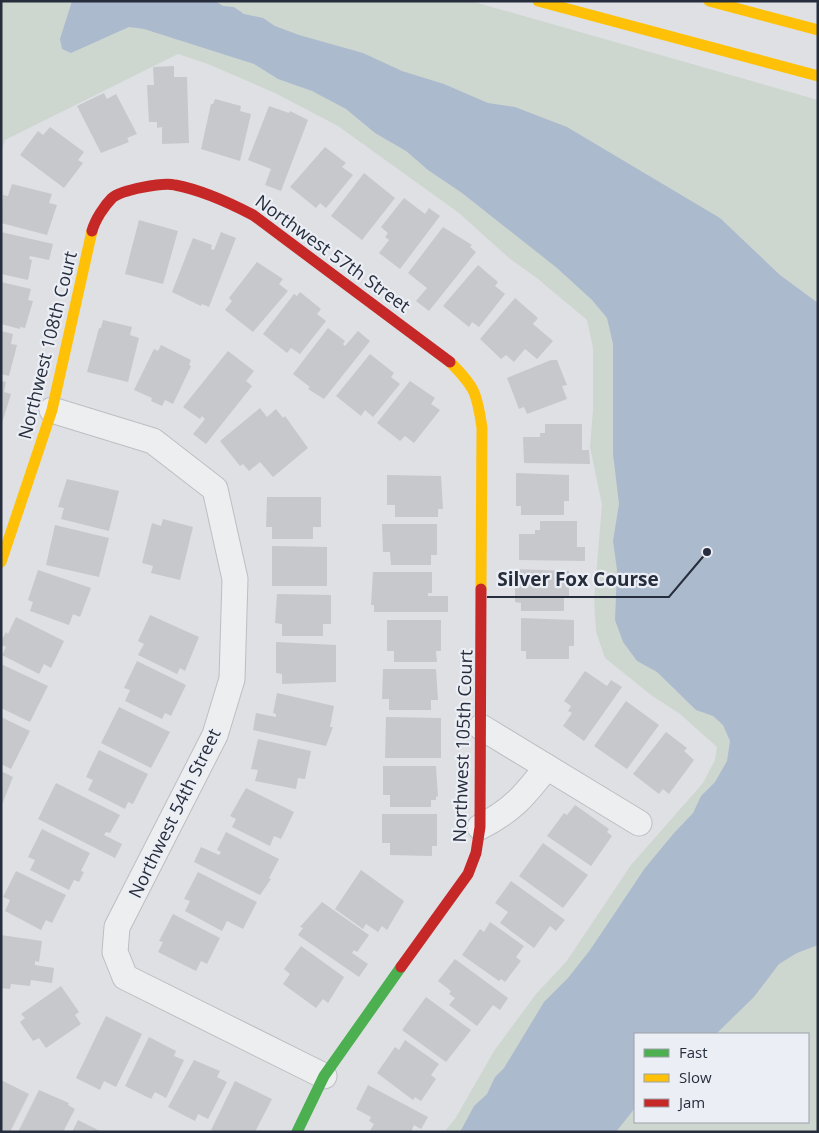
<svg xmlns="http://www.w3.org/2000/svg" width="819" height="1133" font-family="'Open Sans',sans-serif">
<style>
.green{fill:#ced7cf;fill-rule:evenodd}
.water{fill:#acbace}
.building{fill:#c6c8cc}
.lines{fill:none;stroke-linecap:round;stroke-linejoin:round}
.street-casing{stroke:#bdbec2;stroke-width:27}
.street{stroke:#edeef0;stroke-width:25}
.fast{stroke:#4caf50;stroke-width:11}
.slow{stroke:#ffc107;stroke-width:11}
.jam{stroke:#c62828;stroke-width:11}
.labels{text-anchor:middle;dominant-baseline:central;stroke-width:4.5;stroke-linejoin:round;paint-order:stroke}
.street-label{font-size:18px;fill:#262d3c;stroke:#ebeef4}
.leader{fill:none;stroke:#262d3c;stroke-width:2}
.callout-dot{fill:#262d3c;stroke:#ebeef4;stroke-width:2}
.callout-label{font-size:19px;text-anchor:middle;font-weight:bold;fill:#262d3c;stroke:#ebeef4;stroke-width:4.5;stroke-linejoin:round;paint-order:stroke}
</style>
<rect width="100%" height="100%" fill="#dee0e4"/>
<!-- green -->
<path class="green" d="M1,1H471L818,100V1132H444L455,1119L494,1051L536,994L566,962L631,865L703,783L715,760L717,747L680,714L651,695L605,658L596,632L594,600L602,505L590,447L593,410V348L587,320L538,279L509,258L459,213L338,126L275,93L208,64L178,54L5,140L1,153ZM635,1034H808V1122H635Z"/>
<!-- water -->
<polygon class="water" points="72,1 215,1 223,6 234,7 244,14 263,18 275,26 299,35 363,53 402,71 444,84 488,103 515,107 567,127 720,218 780,275 818,303 818,945 797,953 779,964 754,997 716,1034 635,1034 635,1108 616,1132 460,1132 474,1106 487,1094 495,1077 504,1068 544,1002 568,978 590,950 645,868 674,833 693,813 701,796 715,782 727,761 730,741 723,725 713,716 696,710 657,672 637,661 623,642 615,620 617,570 613,541 619,504 613,454 613,344 607,318 592,300 557,268 462,193 428,170 406,151 375,133 346,109 312,91 278,79 254,64 144,29 129,27 71,53 62,49 60,39"/>
<!-- building -->
<g class="building">
<polygon points="174,66 174,77 187,77 189,143 162,144 162,127 157,128 157,122 149,122 147,85 154,85 153,67"/>
<polygon points="104,93 107,99 116,94 137,134 127,138 129,142 101,153 77,106"/>
<polygon points="215,99 241,106 240,111 251,114 240,161 201,149 211,104 213,104"/>
<polygon points="269,106 289,113 290,111 308,120 281,191 265,185 271,169 248,160"/>
<polygon points="50,127 84,152 78,160 83,163 64,188 20,155 38,131 43,135"/>
<polygon points="325,147 346,163 342,167 353,175 326,208 320,203 316,208 290,187"/>
<polygon points="364,173 395,198 362,240 331,216"/>
<polygon points="12,184 52,194 49,203 57,205 47,235 1,223 3,195 8,196"/>
<polygon points="404,198 425,214 429,208 440,216 400,269 379,253 389,240 385,237 388,233 381,227"/>
<polygon points="139,220 178,231 163,284 125,274"/>
<polygon points="443,227 472,245 470,247 476,252 429,311 416,301 427,288 408,273"/>
<polygon points="1,232 53,244 49,260 30,256 29,259 32,260 28,280 1,274"/>
<polygon points="221,232 236,238 209,307 202,304 201,306 172,292 193,238 212,245 211,249 214,250"/>
<polygon points="257,262 283,279 279,284 288,291 253,332 225,310 232,301 229,298"/>
<polygon points="478,265 498,282 495,286 505,294 479,327 472,322 469,327 443,306"/>
<polygon points="1,282 31,289 28,300 33,301 25,328 20,327 20,329 1,324"/>
<polygon points="300,292 321,309 317,314 326,321 300,354 291,348 287,353 263,334 294,294 297,296"/>
<polygon points="515,298 538,318 533,324 553,341 537,359 525,349 514,362 506,355 501,359 480,339"/>
<polygon points="103,320 132,327 130,335 139,338 128,382 87,372 99,328 101,328"/>
<polygon points="328,328 345,341 343,344 345,346 358,331 370,341 324,399 308,389 310,387 293,374"/>
<polygon points="1,331 13,334 11,344 17,345 9,376 1,374"/>
<polygon points="161,345 191,360 189,365 191,366 173,404 165,400 162,406 151,401 152,398 134,390 154,349 158,351"/>
<polygon points="228,351 254,371 246,381 252,386 206,444 193,434 205,419 202,416 200,419 183,407"/>
<polygon points="370,354 394,373 391,377 400,384 373,417 365,410 361,416 336,396"/>
<polygon points="551,360 557,360 567,385 562,386 567,399 527,414 524,407 519,409 507,378"/>
<polygon points="1,381 6,382 4,392 11,394 2,423"/>
<polygon points="410,381 435,398 431,404 440,410 414,443 405,436 400,441 377,423"/>
<polygon points="260,408 267,417 276,409 283,418 285,416 308,448 273,477 260,462 249,471 243,464 240,466 220,441"/>
<polygon points="545,424 582,424 582,450 589,450 590,464 524,463 523,437 540,437 540,433 545,433"/>
<polygon points="516,473 569,475 569,501 564,501 564,515 521,515 521,506 516,506"/>
<polygon points="387,475 441,476 443,509 438,509 438,517 395,517 395,505 387,505"/>
<polygon points="67,479 119,491 109,531 61,519 64,508 58,507"/>
<polygon points="267,497 321,497 321,527 313,527 313,539 272,539 272,527 266,527"/>
<polygon points="163,519 193,527 180,580 151,573 153,566 142,563 152,523 161,526"/>
<polygon points="540,521 577,521 577,547 585,547 585,561 519,560 519,534 535,534 535,530 540,530"/>
<polygon points="382,524 437,524 437,555 431,555 431,565 391,565 390,552 383,552"/>
<polygon points="55,525 109,538 99,577 46,565"/>
<polygon points="272,546 327,547 327,586 272,586"/>
<polygon points="515,569 569,571 569,598 564,597 564,611 521,611 521,603 515,602"/>
<polygon points="38,570 91,588 80,617 73,614 69,625 30,611 33,602 28,600"/>
<polygon points="373,572 432,572 432,593 428,593 428,596 448,596 448,612 374,612 374,605 371,605"/>
<polygon points="277,594 331,595 331,624 323,624 323,636 282,636 282,624 275,623"/>
<polygon points="150,615 199,637 185,671 180,668 177,674 138,655 144,644 138,641"/>
<polygon points="16,617 64,641 51,668 44,664 39,674 2,655 6,647 1,645 1,641 6,632 8,634"/>
<polygon points="521,618 574,620 574,646 569,646 569,659 526,659 526,651 521,651"/>
<polygon points="387,620 441,620 441,651 436,651 437,662 394,662 394,651 387,651"/>
<polygon points="276,642 336,645 336,682 282,684 282,674 276,673"/>
<polygon points="137,661 186,685 171,716 165,713 162,719 125,701 130,690 124,688"/>
<polygon points="1,664 48,686 30,722 1,708"/>
<polygon points="383,669 436,669 438,700 431,700 431,710 389,710 389,699 382,699"/>
<polygon points="585,671 607,686 611,680 622,687 584,741 563,726 572,713 568,711 571,706 564,701"/>
<polygon points="277,693 334,706 330,727 333,727 326,746 253,730 256,713 276,717 276,714 273,713"/>
<polygon points="626,701 659,725 627,769 594,746"/>
<polygon points="119,707 170,732 151,768 101,743"/>
<polygon points="1,717 30,731 11,769 1,764"/>
<polygon points="386,717 441,718 441,758 385,758"/>
<polygon points="666,732 687,748 684,751 694,760 669,794 663,789 659,794 633,774"/>
<polygon points="258,739 311,751 305,779 298,778 296,789 255,781 258,770 251,769"/>
<polygon points="99,750 148,774 133,804 128,802 125,809 88,790 93,780 86,777"/>
<polygon points="383,766 436,766 438,797 436,796 436,800 431,800 431,807 390,807 390,795 383,795"/>
<polygon points="1,771 13,777 1,807"/>
<polygon points="56,783 120,815 110,833 106,832 104,835 122,844 115,858 38,819"/>
<polygon points="246,788 294,812 281,839 274,836 270,846 232,827 236,819 230,816"/>
<polygon points="575,805 609,829 607,832 612,836 591,866 547,836 564,813 567,815"/>
<polygon points="382,814 437,814 437,846 432,846 432,856 390,855 390,843 382,843"/>
<polygon points="42,829 90,853 81,871 84,872 79,882 74,880 69,890 30,870 35,860 28,857"/>
<polygon points="226,832 279,859 269,878 271,879 260,895 194,862 201,847 219,855 221,852 217,850"/>
<polygon points="543,843 588,875 563,908 519,876"/>
<polygon points="361,870 404,901 387,930 382,926 378,932 366,924 363,929 335,909"/>
<polygon points="16,871 66,895 52,923 46,920 41,930 5,911 10,900 3,897"/>
<polygon points="198,872 257,902 243,929 227,921 222,931 185,911 190,901 184,899"/>
<polygon points="511,881 565,920 556,931 550,926 534,948 500,923 508,912 495,903"/>
<polygon points="322,902 369,935 357,952 354,950 352,953 368,964 359,977 298,935 303,928 300,927"/>
<polygon points="173,914 220,938 207,964 201,961 196,971 158,952 163,942 159,941"/>
<polygon points="490,922 524,946 516,957 521,961 505,982 501,979 499,981 462,955 480,929 484,932"/>
<polygon points="1,935 42,941 39,962 35,961 35,965 54,968 52,983 31,980 30,986 11,984 10,989 1,988"/>
<polygon points="301,946 344,977 328,1003 323,999 316,1008 283,984 290,974 284,969"/>
<polygon points="455,959 508,998 500,1010 493,1005 477,1026 449,1005 455,998 449,994 451,991 438,981"/>
<polygon points="61,986 79,1012 75,1015 81,1024 46,1048 39,1038 33,1041 20,1022 25,1018 21,1014"/>
<polygon points="426,997 471,1030 446,1062 402,1030"/>
<polygon points="106,1016 142,1034 116,1087 104,1081 100,1090 76,1078"/>
<polygon points="149,1037 176,1051 174,1056 184,1060 166,1098 155,1092 151,1099 125,1086"/>
<polygon points="405,1040 439,1064 431,1075 436,1079 421,1101 415,1097 413,1100 377,1073 395,1047 399,1050"/>
<polygon points="194,1060 220,1071 217,1077 227,1082 208,1119 198,1114 195,1121 168,1107"/>
<polygon points="1,1080 29,1094 10,1132 1,1132"/>
<polygon points="235,1081 272,1099 255,1132 215,1132 211,1130"/>
<polygon points="368,1085 428,1117 421,1129 414,1125 411,1132 370,1131 374,1124 369,1121 371,1117 356,1109"/>
<polygon points="39,1090 69,1103 68,1105 75,1109 63,1132 18,1132"/>
<polygon points="78,1120 102,1132 72,1132"/>
</g>
<g class="lines">
<defs>
<g id="street">
<polyline points="52,410 153,441 215,489 235,579 232,679 215,735 117,927 115,952 125,977 324,1076"/>
<polyline points="481,727 639,823"/>
<path d="M480,827C513,810 524,796 547,767"/>
</g>
</defs>
<!-- street casing -->
<use href="#street" class="street-casing"/>
<!-- street -->
<use href="#street" class="street"/>
<!-- fast -->
<polyline class="fast" points="297,1132 324,1076 401,967"/>
<!-- slow -->
<g class="slow">
<polyline points="538,1 818,76"/>
<polyline points="709,1 818,30"/>
<path d="M450,362C475,387 477,393 482,428L481,589"/>
<polyline points="1,562 52,410 92,231"/>
</g>
<!-- jam -->
<g class="jam">
<path d="M92,231C95,220 104,206 112,198C121,190 163,182 175,185C202,190 228,202 253,215L450,362"/>
<polyline points="401,967 468,874 476,853 480,827 481,589"/>
</g>
</g>
<g class="labels">
<!-- street labels -->
<g class="street-label">
<text transform="translate(333 253) rotate(36)">Northwest 57th Street</text>
<text transform="translate(47 345) rotate(-76)">Northwest 108th Court</text>
<text transform="translate(462 746) rotate(-88)">Northwest 105th Court</text>
<text transform="translate(174 813) rotate(-64)">Northwest 54th Street</text>
</g>
</g>
<!-- callouts -->
<path class="leader" d="M707 552L669 597H487"/>
<circle class="callout-dot" cx="707" cy="552" r="5"/>
<g class="callout-label">
<text x="578" y="586">Silver Fox Course</text>
</g>
<!-- border -->
<rect width="819" height="1133" fill="none" stroke="#262d3c" stroke-width="5"/>
<!-- legend -->
<rect x="634" y="1033" width="175" height="90" fill="#ebeef4" stroke="#9ca1aa"/>
<rect x="644" y="1049" width="25" height="8" fill="#4caf50" stroke="#9ca1aa"/>
<text x="679" y="1058" font-size="15" fill="#262d3c">Fast</text>
<rect x="644" y="1074" width="25" height="8" fill="#ffc107" stroke="#9ca1aa"/>
<text x="679" y="1083" font-size="15" fill="#262d3c">Slow</text>
<rect x="644" y="1099" width="25" height="8" fill="#c62828" stroke="#9ca1aa"/>
<text x="679" y="1108" font-size="15" fill="#262d3c">Jam</text>
</svg>
